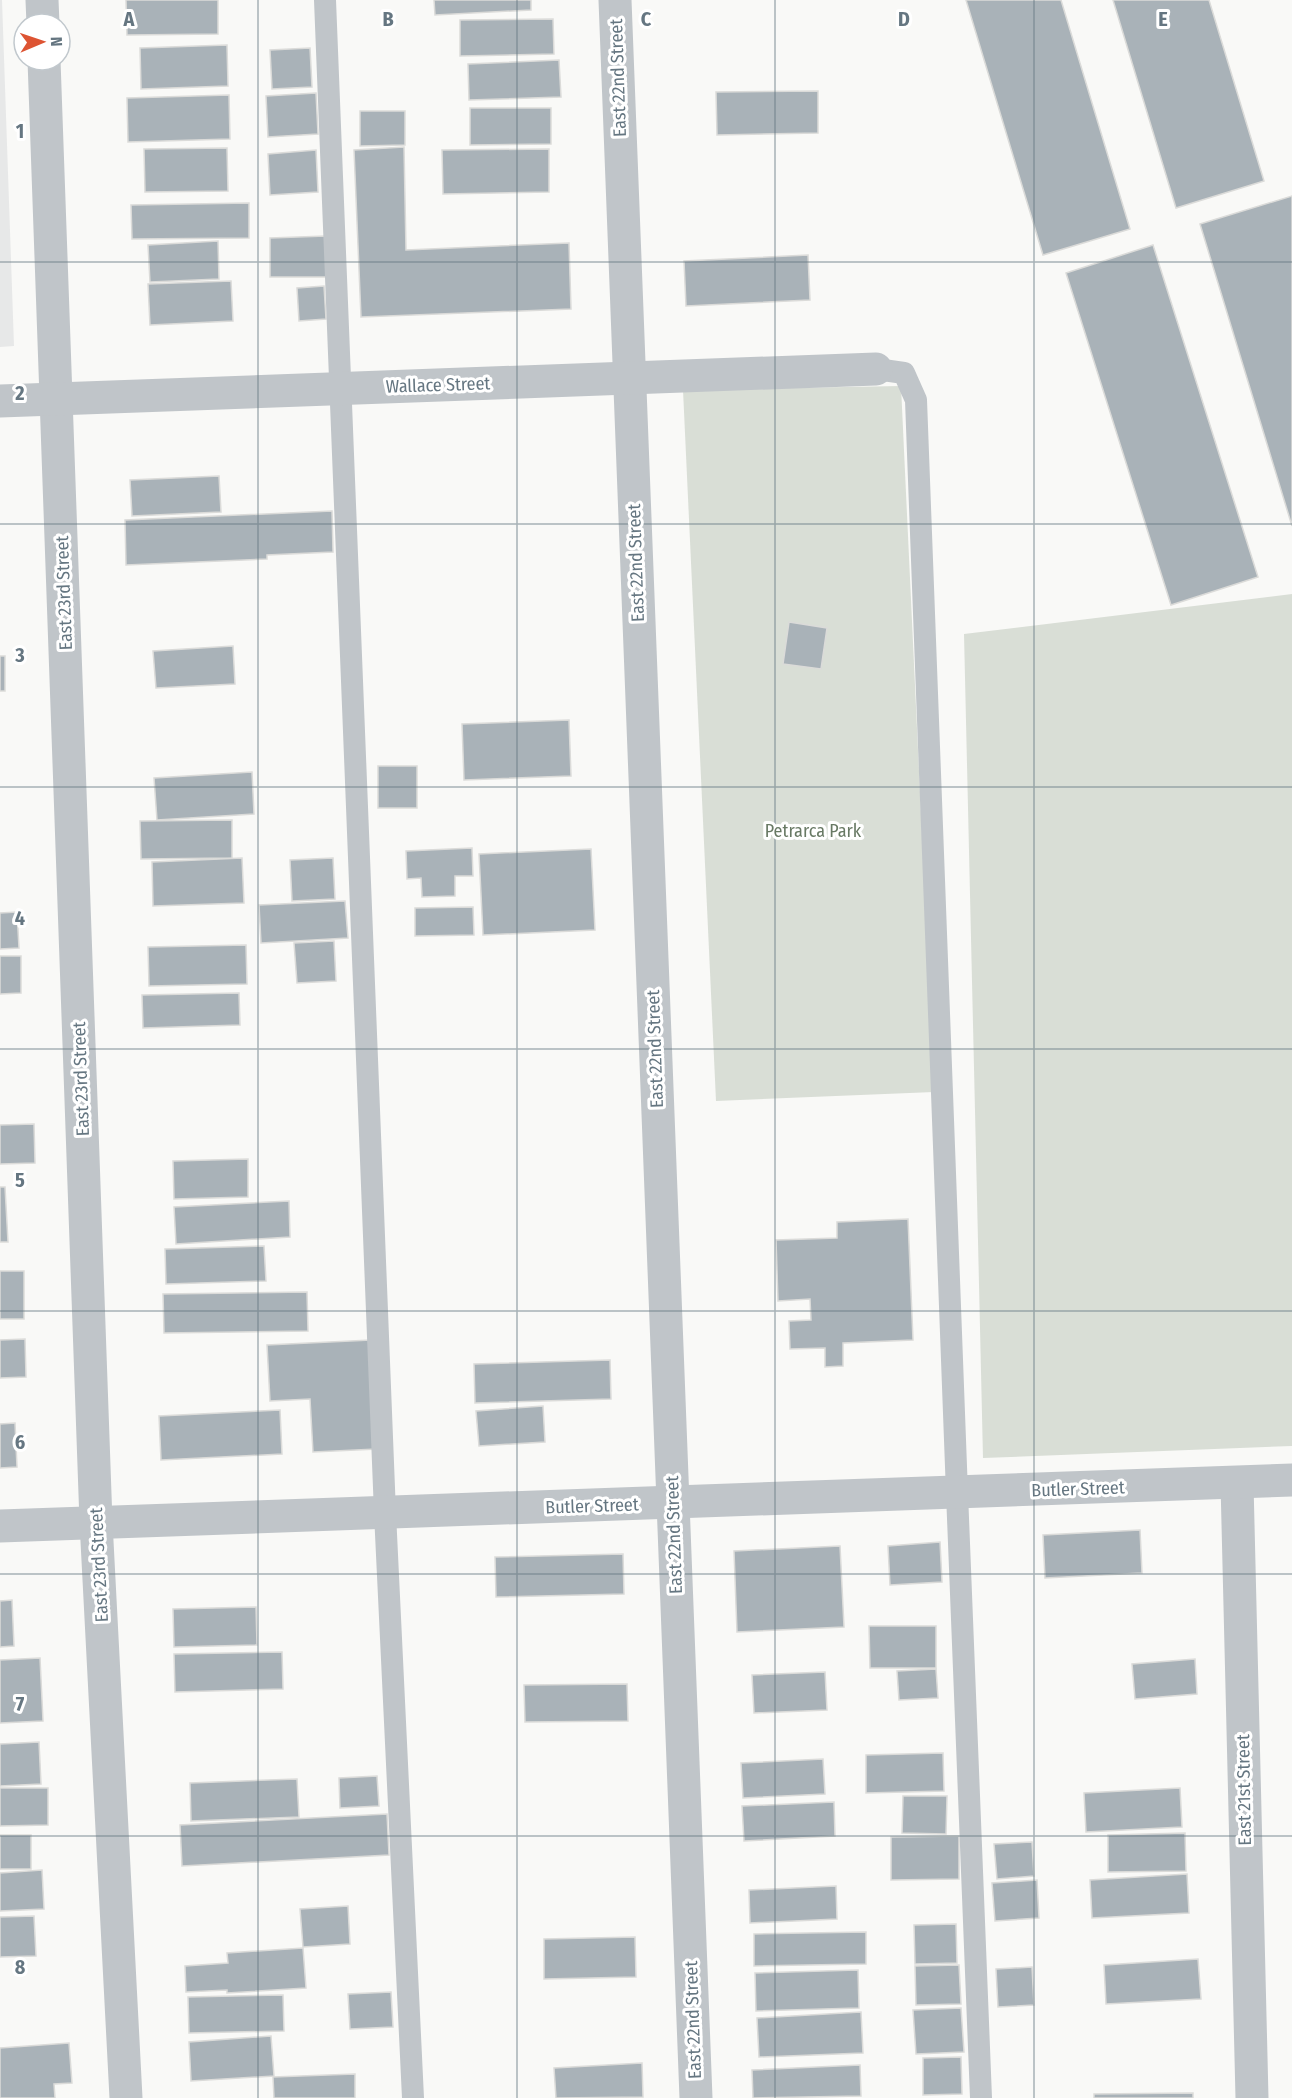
<svg xmlns="http://www.w3.org/2000/svg" width="1292" height="2098" font-family="'Fira Sans Condensed',sans-serif">
<style>
.built{fill:#e7e8e8}
.green{fill:#d9ded6}
.building{fill:#a9b2b8;stroke:#dbdbd9;stroke-width:1.5}
.lines{fill:none;stroke-linecap:round;stroke-linejoin:round}
.lane{stroke:#c0c5c9;stroke-width:22}
.street{stroke:#c0c5c9;stroke-width:33}
.grid{fill:none;stroke:#657681;stroke-width:1.5;stroke-opacity:0.55}
.labels{text-anchor:middle;dominant-baseline:central;stroke-width:6;stroke-linejoin:round;paint-order:stroke}
.street-label{font-size:18px;fill:#657681;stroke:#fff}
.park-label{font-size:18px;fill:#687964;stroke:#fff}
.grid-label{font-size:20px;text-anchor:middle;font-weight:bold;fill:#657681;stroke:#fff;stroke-width:6;stroke-linejoin:round;paint-order:stroke}
</style>
<rect width="100%" height="100%" fill="#f9f9f7"/>
<!-- built -->
<polygon class="built" points="0,0 2,0 14,346 0,347"/>
<!-- green -->
<g class="green">
<polygon points="901,386 934,1092 716,1101 683,390"/>
<polygon points="1292,594 1292,1446 983,1458 964,634"/>
</g>
<!-- building -->
<g class="building">
<polygon points="126,0 218,0 218,34 127,35"/>
<polygon points="434,0 531,0 531,10 435,15"/>
<polygon points="966,0 1061,0 1130,229 1043,255"/>
<polygon points="1113,0 1209,0 1264,181 1176,208"/>
<polygon points="553,19 554,54 460,56 460,20"/>
<polygon points="227,45 228,86 141,89 140,48"/>
<polygon points="310,48 312,87 272,89 270,50"/>
<polygon points="559,60 561,97 469,100 468,64"/>
<polygon points="818,91 818,133 717,135 716,92"/>
<polygon points="316,93 318,134 268,137 266,96"/>
<polygon points="229,95 230,139 128,142 127,98"/>
<polygon points="470,108 551,108 551,144 470,145"/>
<polygon points="360,111 405,111 405,145 360,146"/>
<polygon points="404,147 406,250 569,243 571,309 361,317 354,150"/>
<polygon points="227,148 228,191 145,192 144,149"/>
<polygon points="549,149 549,192 443,194 442,150"/>
<polygon points="316,150 318,192 270,195 268,154"/>
<polygon points="1292,196 1292,526 1200,224"/>
<polygon points="249,203 249,238 132,239 131,205"/>
<polygon points="326,236 327,277 270,277 270,238"/>
<polygon points="218,241 219,279 150,282 148,245"/>
<polygon points="1153,245 1258,577 1171,605 1066,273"/>
<polygon points="808,255 810,300 686,306 684,261"/>
<polygon points="231,281 233,321 150,325 148,284"/>
<polygon points="324,286 326,319 299,321 297,288"/>
<polygon points="219,476 221,512 132,516 130,480"/>
<polygon points="332,511 333,552 267,555 267,559 126,565 125,520"/>
<polygon points="789,622 827,628 821,669 783,664"/>
<polygon points="233,646 235,684 156,688 153,651"/>
<rect x="0" y="656" width="5" height="35"/>
<polygon points="569,720 571,776 464,780 462,724"/>
<rect x="378" y="766" width="39" height="42"/>
<polygon points="252,772 254,814 157,820 154,778"/>
<polygon points="232,820 232,858 141,859 140,821"/>
<polygon points="472,848 473,876 455,876 455,896 422,897 421,878 407,879 406,851"/>
<polygon points="591,849 595,930 483,935 479,854"/>
<polygon points="242,858 244,903 153,906 152,862"/>
<polygon points="333,858 335,899 292,901 290,860"/>
<polygon points="345,901 348,938 261,943 259,905"/>
<polygon points="473,907 474,935 415,936 415,908"/>
<polygon points="17,912 19,948 0,949 0,913"/>
<polygon points="334,941 336,981 297,983 294,943"/>
<polygon points="246,945 247,984 149,986 148,947"/>
<polygon points="0,956 21,956 21,993 0,994"/>
<polygon points="239,993 240,1025 143,1028 142,995"/>
<polygon points="34,1124 35,1163 0,1164 0,1125"/>
<polygon points="248,1159 248,1197 174,1199 173,1161"/>
<polygon points="0,1187 5,1187 8,1242 0,1242"/>
<polygon points="289,1201 290,1237 176,1244 174,1207"/>
<polygon points="908,1219 913,1340 843,1343 843,1366 825,1367 825,1348 790,1349 789,1321 811,1320 810,1299 778,1301 776,1240 837,1238 837,1222"/>
<polygon points="264,1246 266,1281 166,1284 165,1249"/>
<rect x="0" y="1271" width="24" height="48"/>
<polygon points="307,1292 308,1331 164,1333 163,1294"/>
<polygon points="25,1339 26,1377 0,1378 0,1340"/>
<polygon points="371,1340 377,1449 313,1452 310,1399 270,1401 267,1345"/>
<polygon points="610,1360 611,1399 475,1403 474,1364"/>
<polygon points="543,1406 545,1442 479,1446 476,1411"/>
<polygon points="280,1410 282,1454 161,1460 159,1416"/>
<polygon points="15,1423 17,1467 0,1468 0,1424"/>
<polygon points="1140,1530 1142,1573 1045,1578 1043,1535"/>
<polygon points="940,1542 942,1582 890,1585 888,1546"/>
<polygon points="840,1546 844,1627 737,1632 734,1551"/>
<polygon points="623,1554 624,1594 496,1597 495,1557"/>
<polygon points="12,1600 14,1646 0,1647 0,1601"/>
<polygon points="256,1607 257,1645 174,1647 173,1609"/>
<polygon points="869,1626 936,1626 936,1668 870,1668"/>
<polygon points="282,1652 283,1689 175,1692 174,1654"/>
<polygon points="40,1658 43,1721 0,1723 0,1660"/>
<polygon points="1195,1659 1197,1694 1135,1699 1132,1664"/>
<polygon points="936,1669 938,1698 899,1700 897,1671"/>
<polygon points="825,1672 827,1710 754,1713 752,1675"/>
<polygon points="627,1684 628,1721 525,1722 524,1685"/>
<polygon points="39,1742 41,1784 0,1786 0,1744"/>
<polygon points="943,1753 944,1791 866,1793 866,1755"/>
<polygon points="823,1759 825,1794 743,1798 741,1763"/>
<polygon points="377,1776 379,1806 340,1808 339,1778"/>
<polygon points="297,1779 299,1817 191,1821 190,1783"/>
<polygon points="0,1788 48,1788 48,1825 0,1826"/>
<polygon points="1180,1788 1182,1827 1086,1832 1084,1793"/>
<polygon points="903,1796 947,1796 946,1834 902,1833"/>
<polygon points="834,1802 835,1836 744,1841 742,1806"/>
<polygon points="387,1814 389,1855 182,1866 180,1825"/>
<polygon points="1185,1833 1186,1871 1108,1872 1108,1835"/>
<rect x="0" y="1835" width="31" height="34"/>
<polygon points="959,1836 959,1879 891,1880 891,1837"/>
<polygon points="1032,1842 1034,1876 997,1879 994,1844"/>
<polygon points="42,1870 44,1909 0,1911 0,1873"/>
<polygon points="1187,1874 1189,1913 1092,1918 1090,1880"/>
<polygon points="1037,1880 1039,1918 995,1921 992,1883"/>
<polygon points="836,1886 837,1919 750,1923 749,1890"/>
<polygon points="348,1906 350,1944 303,1947 300,1909"/>
<polygon points="34,1916 36,1956 0,1957 0,1917"/>
<polygon points="956,1924 957,1963 915,1964 914,1925"/>
<polygon points="866,1932 866,1964 754,1966 754,1934"/>
<polygon points="635,1937 636,1977 544,1979 544,1939"/>
<polygon points="303,1948 306,1988 227,1993 227,1990 186,1992 185,1966 228,1963 227,1953"/>
<polygon points="1198,1959 1201,1999 1106,2004 1104,1965"/>
<polygon points="959,1965 961,2004 916,2005 915,1966"/>
<polygon points="1032,1967 1034,2005 998,2007 996,1969"/>
<polygon points="858,1970 859,2008 756,2011 755,1973"/>
<polygon points="391,1992 393,2027 350,2029 348,1994"/>
<polygon points="283,1995 284,2031 189,2033 188,1997"/>
<polygon points="961,2008 964,2052 916,2054 913,2010"/>
<polygon points="861,2012 863,2053 759,2057 757,2018"/>
<polygon points="271,2036 274,2076 191,2081 189,2042"/>
<polygon points="69,2043 72,2083 54,2084 55,2098 0,2098 0,2048"/>
<polygon points="961,2057 962,2094 923,2095 923,2058"/>
<polygon points="642,2063 643,2097 556,2098 554,2068"/>
<polygon points="860,2065 861,2096 753,2098 752,2070"/>
<polygon points="355,2074 355,2098 274,2098 273,2077"/>
<polygon points="1193,2093 1193,2098 1094,2098 1094,2094"/>
</g>
<g class="lines">
<!-- lane -->
<g class="lane">
<polyline points="325,0 385,1513 413,2098"/>
<polyline points="876,369 904,373 916,400 957,1493 981,2098"/>
</g>
<!-- street -->
<g class="street">
<polyline points="42,0 43,24"/>
<polyline points="615,0 696,2098"/>
<polyline points="44,60 96,1522 126,2098"/>
<polyline points="0,401 876,369"/>
<polyline points="1237,1483 1252,2098"/>
<polyline points="0,1526 1292,1480"/>
</g>
</g>
<!-- grid -->
<path class="grid" d="M258,0V2098M517,0V2098M775,0V2098M1034,0V2098M0,262H1292M0,524H1292M0,787H1292M0,1049H1292M0,1311H1292M0,1574H1292M0,1836H1292"/>
<g class="labels">
<!-- street labels -->
<g class="street-label">
<text transform="translate(618 78) rotate(-92)">East 22nd Street</text>
<text transform="translate(438 385) rotate(-2)">Wallace Street</text>
<text transform="translate(636 563) rotate(-92)">East 22nd Street</text>
<text transform="translate(64 593) rotate(-92)">East 23rd Street</text>
<text transform="translate(655 1049) rotate(-92)">East 22nd Street</text>
<text transform="translate(81 1079) rotate(-92)">East 23rd Street</text>
<text transform="translate(1078 1489) rotate(-2)">Butler Street</text>
<text transform="translate(592 1506) rotate(-2)">Butler Street</text>
<text transform="translate(674 1535) rotate(-92)">East 22nd Street</text>
<text transform="translate(99 1565) rotate(-93)">East 23rd Street</text>
<text transform="translate(1244 1790) rotate(-91)">East 21st Street</text>
<text transform="translate(693 2020) rotate(-92)">East 22nd Street</text>
</g>
<!-- park labels -->
<g class="park-label">
<text x="813" y="831">Petrarca Park</text>
</g>
</g>
<g class="grid-label">
<text x="129" y="26">A</text>
<text x="388" y="26">B</text>
<text x="646" y="26">C</text>
<text x="904" y="26">D</text>
<text x="1163" y="26">E</text>
<text x="20" y="138">1</text>
<text x="20" y="400">2</text>
<text x="20" y="662">3</text>
<text x="20" y="925">4</text>
<text x="20" y="1187">5</text>
<text x="20" y="1449">6</text>
<text x="20" y="1711">7</text>
<text x="20" y="1974">8</text>
</g>
<!-- north arrow -->
<g transform="translate(42 42) rotate(88)"><circle r="28" fill="#ffffff" stroke="#c1c8cd" stroke-width="1.5"/>
<path d="M0-4.5L10 22L0 15L-10 22Z" fill="#dd5433"/>
<text y="-9" font-size="16" font-weight="bold" text-anchor="middle" fill="#657681">N</text>
</g>
</svg>
